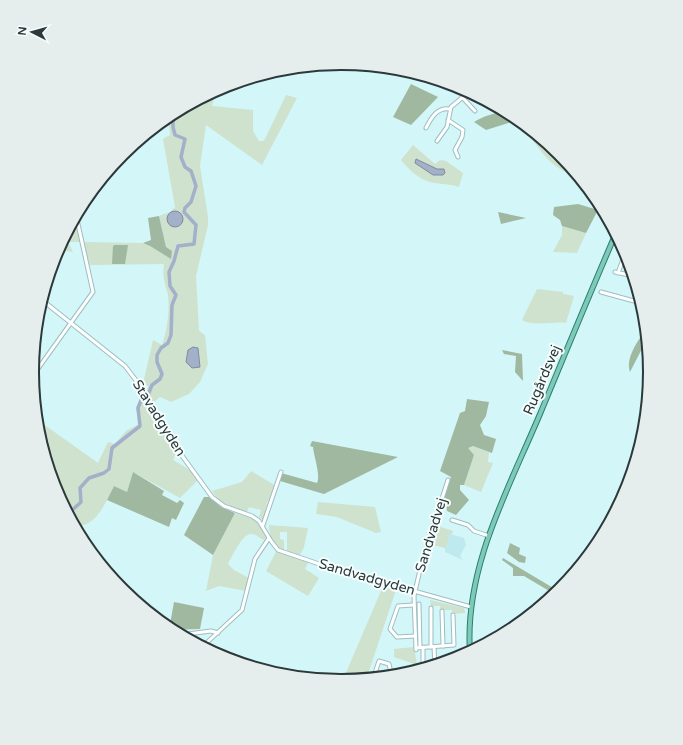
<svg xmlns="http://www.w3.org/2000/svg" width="683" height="745" font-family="'Varela Round',sans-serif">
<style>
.built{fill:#beeaef}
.green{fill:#cee2ce}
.forest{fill:#a0b8a0}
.water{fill:#a2b0ca;stroke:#7f8c9f}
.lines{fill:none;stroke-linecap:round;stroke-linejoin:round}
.river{stroke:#a2b0ca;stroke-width:3.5}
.minor-casing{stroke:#9dbec2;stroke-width:5}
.major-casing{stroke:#2a7f6f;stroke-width:6}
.minor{stroke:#fff;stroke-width:3}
.major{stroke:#7fc9b9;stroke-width:4}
.labels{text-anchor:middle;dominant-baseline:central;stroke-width:4;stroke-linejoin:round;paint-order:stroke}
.street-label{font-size:14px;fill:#2c393b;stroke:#f6fdfd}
.rim{fill:none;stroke:#2c393b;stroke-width:2}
</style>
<rect width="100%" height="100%" fill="#d3f6f9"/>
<!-- built -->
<polygon class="built" points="450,534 464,538 466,545 460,556 463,560 445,552"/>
<!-- green -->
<g class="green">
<path d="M216,91L212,106L253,110V131L259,141H264L286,95L297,98L262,165L206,125L200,166L208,217V225L196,276L199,331L205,335L208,364L200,382L189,394L171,402L160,397L150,405L143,391H147L148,386L143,384L153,340L162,345C167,331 170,309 168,295C165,282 162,278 164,264L90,265L83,242L143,243L150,246L171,259L166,247L159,216L170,212L175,207L163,139L170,135L168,116Z"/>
<path d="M511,114L561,154L578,175C549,172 539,144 520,126C516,122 512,122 509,116Z"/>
<path d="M413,145L435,164L440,160L446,161L463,173L459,187C450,184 443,184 434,183C421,181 409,170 401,160Z"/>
<polygon points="76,217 82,242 68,242 73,252 58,250"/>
<polygon points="562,226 586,233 577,253 553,252 562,235"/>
<path d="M537,289L563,292V294L574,296L566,323C553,321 534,327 522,320Z"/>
<path d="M141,395L164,436L176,453L173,460L193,472L198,480L180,498L133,472L127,492L114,486C106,501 98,524 79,526L76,530L55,491L38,433L37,424L39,421L98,463L108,442L115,444L126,431L139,424L136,408Z"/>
<polygon points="473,446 489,452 488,462 493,463 481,492 464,485 474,455 467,448"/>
<path d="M251,471L276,486L267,503L264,521L259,517L261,510L249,507L247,512C232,508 221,505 212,491L242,482Z"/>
<polygon points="318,502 375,507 381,532 376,533 337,517 316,514"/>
<path d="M235,513C254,518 258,519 267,537L264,540C260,539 257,535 253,534C243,531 232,557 228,564L234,570L249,578L246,591L219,586L206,591L213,555Z"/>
<path d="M269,525L308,528L304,547L300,555L287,551V532H280V539L284,540V550C273,547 269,535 269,525Z"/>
<polygon points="435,525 453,531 452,534 450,534 445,552 445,548 429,544"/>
<polygon points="277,550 309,561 305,569 319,578 308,596 266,571"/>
<polygon points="384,584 397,587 366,680 342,682"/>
<polygon points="430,600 464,608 465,613 453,614 452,610 441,610 440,606 431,606"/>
<polygon points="414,647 417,665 394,657 394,649"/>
</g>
<!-- forest -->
<g class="forest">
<polygon points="411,84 438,97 411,125 393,117"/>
<path d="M505,110L511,114L509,116L512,122L486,130L474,122C483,116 494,114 505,110Z"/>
<polygon points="578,204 598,210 586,233 562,226 560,220 553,215 554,207"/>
<polygon points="498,212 526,218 501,224"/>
<polygon points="159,216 166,247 172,251 171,259 150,246 143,243 151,240 148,218"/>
<polygon points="115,245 128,245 125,264 112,264 113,246"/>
<path d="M647,327L648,337L630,372C625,357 639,340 647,327Z"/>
<polygon points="502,350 522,354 523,381 515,372 516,356 504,354"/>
<polygon points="467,399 489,402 486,416 480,425 484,435 496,439 492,453 473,446 468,448 474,455 464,485 460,485 460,490 469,500 456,515 447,511 445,496 451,477 440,471 460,413 465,411"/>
<path d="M312,441L398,457L324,494L280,481L281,473L317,483C321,476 314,457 313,447L310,446Z"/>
<polygon points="133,472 164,491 162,495 177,503 180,500 184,503 176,520 172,518 169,527 107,500 114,486 127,492"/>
<polygon points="204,497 209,497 221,507 235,513 213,555 184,535"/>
<polygon points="510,543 520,548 519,554 526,557 525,563 519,562 507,553"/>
<polygon points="503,558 560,592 556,595 524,576 513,576 513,568 502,560"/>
<polygon points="174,602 204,608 200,629 169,630"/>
</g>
<!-- water -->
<g class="water">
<polygon points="416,159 437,169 444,169 445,173 443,175 433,175 415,163"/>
<circle cx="175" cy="219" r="8"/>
<polygon points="193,347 198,348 200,367 192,368 186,362 188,350"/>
</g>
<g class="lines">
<!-- river -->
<polyline class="river" points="68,514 81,502 80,488 89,478 104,473 109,469 112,448 140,426 138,408 142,398 148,395 152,385 160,379 162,374 157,362 157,355 161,348 168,343 171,335 172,305 176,295 170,286 169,272 174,261 178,246 194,244 196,225 184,212 185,208 191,202 196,186 191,171 185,167 181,157 185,139 175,135 173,127 173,113"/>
<defs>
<g id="minor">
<polyline points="462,97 475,111"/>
<polyline points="490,102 490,103"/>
<polyline points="448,120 463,130 462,137 455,150 458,157"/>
<path d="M426,128C431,118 437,107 450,109"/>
<polyline points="437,141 447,127 451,107 469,92"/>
<polyline points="615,272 634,276"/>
<polyline points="618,273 626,251"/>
<polyline points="601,292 634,301 642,301"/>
<polyline points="42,300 125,366 135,379 159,424 212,497 224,506 252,516 259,521 271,541 278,550 328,567 471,607"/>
<polyline points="32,377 93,292 76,215"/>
<polyline points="452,520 468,525 474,531 489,536"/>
<polyline points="263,525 281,472"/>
<polyline points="419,604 420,647"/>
<polyline points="413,605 398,606 390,629 397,637 415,636"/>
<polyline points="431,608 431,647"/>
<polyline points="442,611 443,646"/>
<polyline points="180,635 211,631 218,633"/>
<polyline points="202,647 242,610 255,559 269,538"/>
<polyline points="423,647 423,664"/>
<polyline points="434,647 435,666"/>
<polyline points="416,648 454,645 453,615"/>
<polyline points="416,650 414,596 422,561 448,480"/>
<polyline points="406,671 407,675"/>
<polyline points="373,679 379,661 389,664 392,677"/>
</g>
<path id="major" d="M470,653C464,568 508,490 540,414C565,354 590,293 616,233"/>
</defs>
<!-- minor casing -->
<use href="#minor" class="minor-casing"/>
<!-- major casing -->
<use href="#major" class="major-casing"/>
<!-- minor -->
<use href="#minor" class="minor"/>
<!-- major -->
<use href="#major" class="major"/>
</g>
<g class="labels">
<!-- street labels -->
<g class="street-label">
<text transform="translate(542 380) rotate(-67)">Rugårdsvej</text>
<text transform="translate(159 418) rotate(58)">Stavadgyden</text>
<text transform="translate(431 535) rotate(-73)">Sandvadvej</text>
<text transform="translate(367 577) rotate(16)">Sandvadgyden</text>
</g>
</g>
<!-- crop -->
<path d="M0 0H683V745H0ZM39 372a302 302 0 1 1 604 0a302 302 0 1 1-604 0Z" fill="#e6eded" fill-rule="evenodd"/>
<path class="rim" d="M39 372a302 302 0 1 1 604 0a302 302 0 1 1-604 0Z"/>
<!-- north arrow -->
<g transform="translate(32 32) rotate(276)" stroke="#f6fdfd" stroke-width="3" paint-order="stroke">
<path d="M0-3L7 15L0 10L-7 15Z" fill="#2c393b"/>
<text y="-6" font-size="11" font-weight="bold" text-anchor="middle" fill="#2c393b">N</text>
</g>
</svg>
